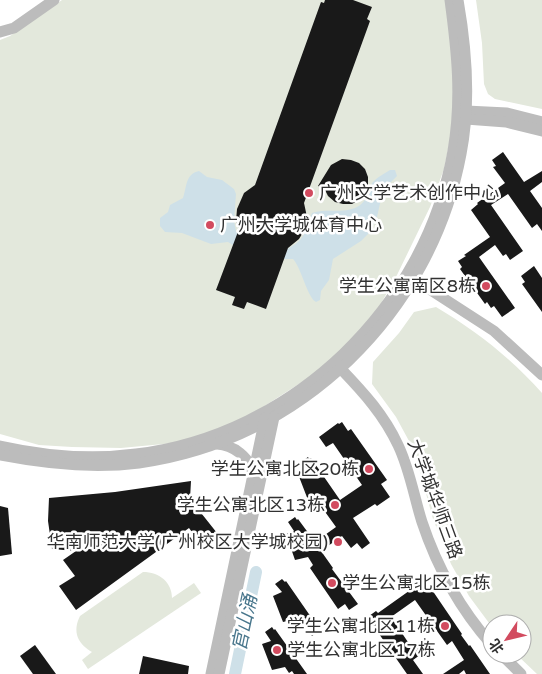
<svg xmlns="http://www.w3.org/2000/svg" width="542" height="674" font-family="'Varela Round','Noto Sans SC',sans-serif">
<style>
.green{fill:#e3e8dc}
.water{fill:#cee0e8}
.lines{fill:none;stroke-linecap:round;stroke-linejoin:round}
.river{stroke:#cee0e8;stroke-width:12}
.building{fill:#191919}
.secondary{stroke:#bcbcbc;stroke-width:11}
.poi-dot{fill:#d24b5f;stroke:#fff;stroke-width:2}
.labels{text-anchor:middle;dominant-baseline:central;stroke-width:5;stroke-linejoin:round;paint-order:stroke}
.poi-label{font-size:18px;fill:#323232;stroke:#fff;text-anchor:end}
.street-label{font-size:18px;fill:#323232;stroke:#fff}
.water-label{font-size:19px;font-style:italic;fill:#48768c;stroke:#fff}
</style>
<rect width="100%" height="100%" fill="#fff"/>
<!-- green -->
<g class="green">
<polygon points="62,0 448,0 459,95 444,169 430,207 397,275 375,314 330,364 227,430 174,443 121,448 72,447 39,445 0,434 0,40 10,36"/>
<polygon points="476,0 542,0 542,109 495,99 488,94 484,84 482,43"/>
<path d="M436,307C475,330 511,358 542,393V674H537L516,654H522V624H492V627L469,596L451,564L433,519L419,468L409,441L396,417L372,384L373,362L399,333L414,312Z"/>
<path d="M143,572C159,572 172,582 172,598L194,583L201,593L88,669L82,660L92,652C78,644 72,632 80,616Z"/>
</g>
<!-- water -->
<path class="water" d="M390,170H395L397,176L383,190L377,217L370,232L361,241L333,259L329,280L321,291L320,300L316,302C307,297 302,269 293,259H280L239,249L228,242L211,244L182,233L165,232L160,226V218L168,212L170,205L183,198C187,187 185,174 199,171L207,177L222,180L234,189L236,194L234,221L236,231L244,239L287,249C307,239 305,230 312,213C327,208 343,214 357,207C370,200 367,188 374,181C378,177 385,173 390,170Z"/>
<g class="lines">
<!-- river -->
<polyline class="river" points="235,674 256,572"/>
</g>
<!-- building -->
<g class="building">
<polygon points="325,0 353,0 372,7 367,19 370,21 304,203 307,217 305,229 299,239 288,248 266,309 247,302 244,309 232,305 235,297 216,290 239,229 236,221 237,209 244,193 255,185 321,2 324,3"/>
<polygon points="503,152 524,182 542,171 542,182 530,191 542,208 542,231 537,224 532,228 508,194 491,205 523,251 510,260 506,254 503,256 495,245 479,257 515,308 502,317 494,306 491,308 487,302 485,304 460,269 462,267 458,261 466,256 464,255 490,237 471,210 478,204 477,203 505,183 493,167 496,166 492,160"/>
<polygon points="342,159 351,160 359,163 365,169 368,177 368,186 365,194 359,200 352,204 343,204 335,202 328,196 324,188 318,186 331,165"/>
<polygon points="534,266 542,278 542,312 522,284 525,282 521,276"/>
<polygon points="342,422 348,431 351,429 387,480 381,484 390,497 377,506 375,504 353,518 370,543 362,549 357,543 351,548 342,536 321,551 333,568 332,569 358,604 349,610 345,604 338,609 310,568 313,565 308,557 295,560 286,534 294,531 288,522 295,517 297,520 298,519 315,542 336,527 323,509 326,505 320,497 308,500 298,474 307,470 301,462 308,457 309,459 311,458 340,500 362,485 333,443 326,447 319,437 338,423 339,424"/>
<polygon points="191,481 190,499 217,533 202,546 189,528 76,610 59,586 75,576 63,560 76,551 52,549 48,521 49,498 115,492"/>
<polygon points="0,506 8,508 12,554 0,556"/>
<polygon points="282,579 285,582 286,581 320,630 312,636 302,622 300,624 296,619 283,622 273,596 282,592 275,584"/>
<polygon points="421,579 428,584 462,634 461,635 469,646 470,645 490,674 466,674 464,670 459,674 443,674 464,660 452,641 447,645 415,600 391,617 412,648 425,638 431,647 413,660 423,674 407,674 370,621 371,620 369,616 376,611 378,613 416,586 414,584"/>
<polygon points="272,627 274,630 275,629 307,674 294,674 292,671 289,673 285,667 272,670 262,644 271,641 265,632"/>
<polygon points="35,645 56,674 33,674 20,656"/>
<polygon points="143,656 189,666 188,674 139,674"/>
</g>
<g class="lines">
<!-- secondary -->
<g class="secondary">
<polyline points="0,32 14,28 54,0"/>
<polyline points="460,113 466,111 507,113 542,122"/>
<polyline points="459,115 466,119 506,122 542,131"/>
<polyline points="409,276 494,331 542,375"/>
<path d="M341,369C364,393 384,415 398,445C410,470 414,497 422,522C437,567 460,609 492,645"/>
<path d="M217,444C233,445 250,457 253,474"/>
<path d="M0,446C45,456 91,460 136,454C293,435 426,307 453,151C462,99 457,52 450,0"/>
<path d="M0,455C46,464 92,469 139,463C300,441 431,314 461,154C471,103 467,51 458,0"/>
<polyline points="501,654 521,674"/>
<polyline points="211,674 265,418"/>
<polyline points="219,674 274,417"/>
</g>
</g>
<!-- markers -->
<g class="poi-dot">
<circle cx="309" cy="193" r="5"/>
<circle cx="210" cy="225" r="5"/>
<circle cx="486" cy="286" r="5"/>
<circle cx="369" cy="469" r="5"/>
<circle cx="335" cy="505" r="5"/>
<circle cx="338" cy="542" r="5"/>
<circle cx="332" cy="583" r="5"/>
<circle cx="445" cy="626" r="5"/>
<circle cx="277" cy="650" r="5"/>
</g>
<g class="labels">
<!-- poi labels -->
<g class="poi-label">
<text x="319" y="193" text-anchor="start">广州文学艺术创作中心</text>
<text x="220" y="225" text-anchor="start">广州大学城体育中心</text>
<text x="476" y="286">学生公寓南区8栋</text>
<text x="359" y="469">学生公寓北区20栋</text>
<text x="325" y="505">学生公寓北区13栋</text>
<text x="328" y="542">华南师范大学(广州校区大学城校园)</text>
<text x="342" y="583" text-anchor="start">学生公寓北区15栋</text>
<text x="435" y="626">学生公寓北区11栋</text>
<text x="287" y="650" text-anchor="start">学生公寓北区17栋</text>
</g>
<!-- street labels -->
<g class="street-label">
<text transform="translate(435 499) rotate(70)">大学城华师三路</text>
</g>
<!-- water labels -->
<g class="water-label">
<text transform="translate(245 623) rotate(-78)">官山涌</text>
</g>
</g>
<!-- north arrow -->
<g transform="translate(507 639) rotate(235)"><circle r="24" fill="#ffffff" stroke="#adadad"/>
<path d="M0-4L9 19L0 12L-9 19Z" fill="#d24b5f"/>
<text y="-8" font-size="14" font-weight="bold" text-anchor="middle" fill="#323232">北</text>
</g>
</svg>
